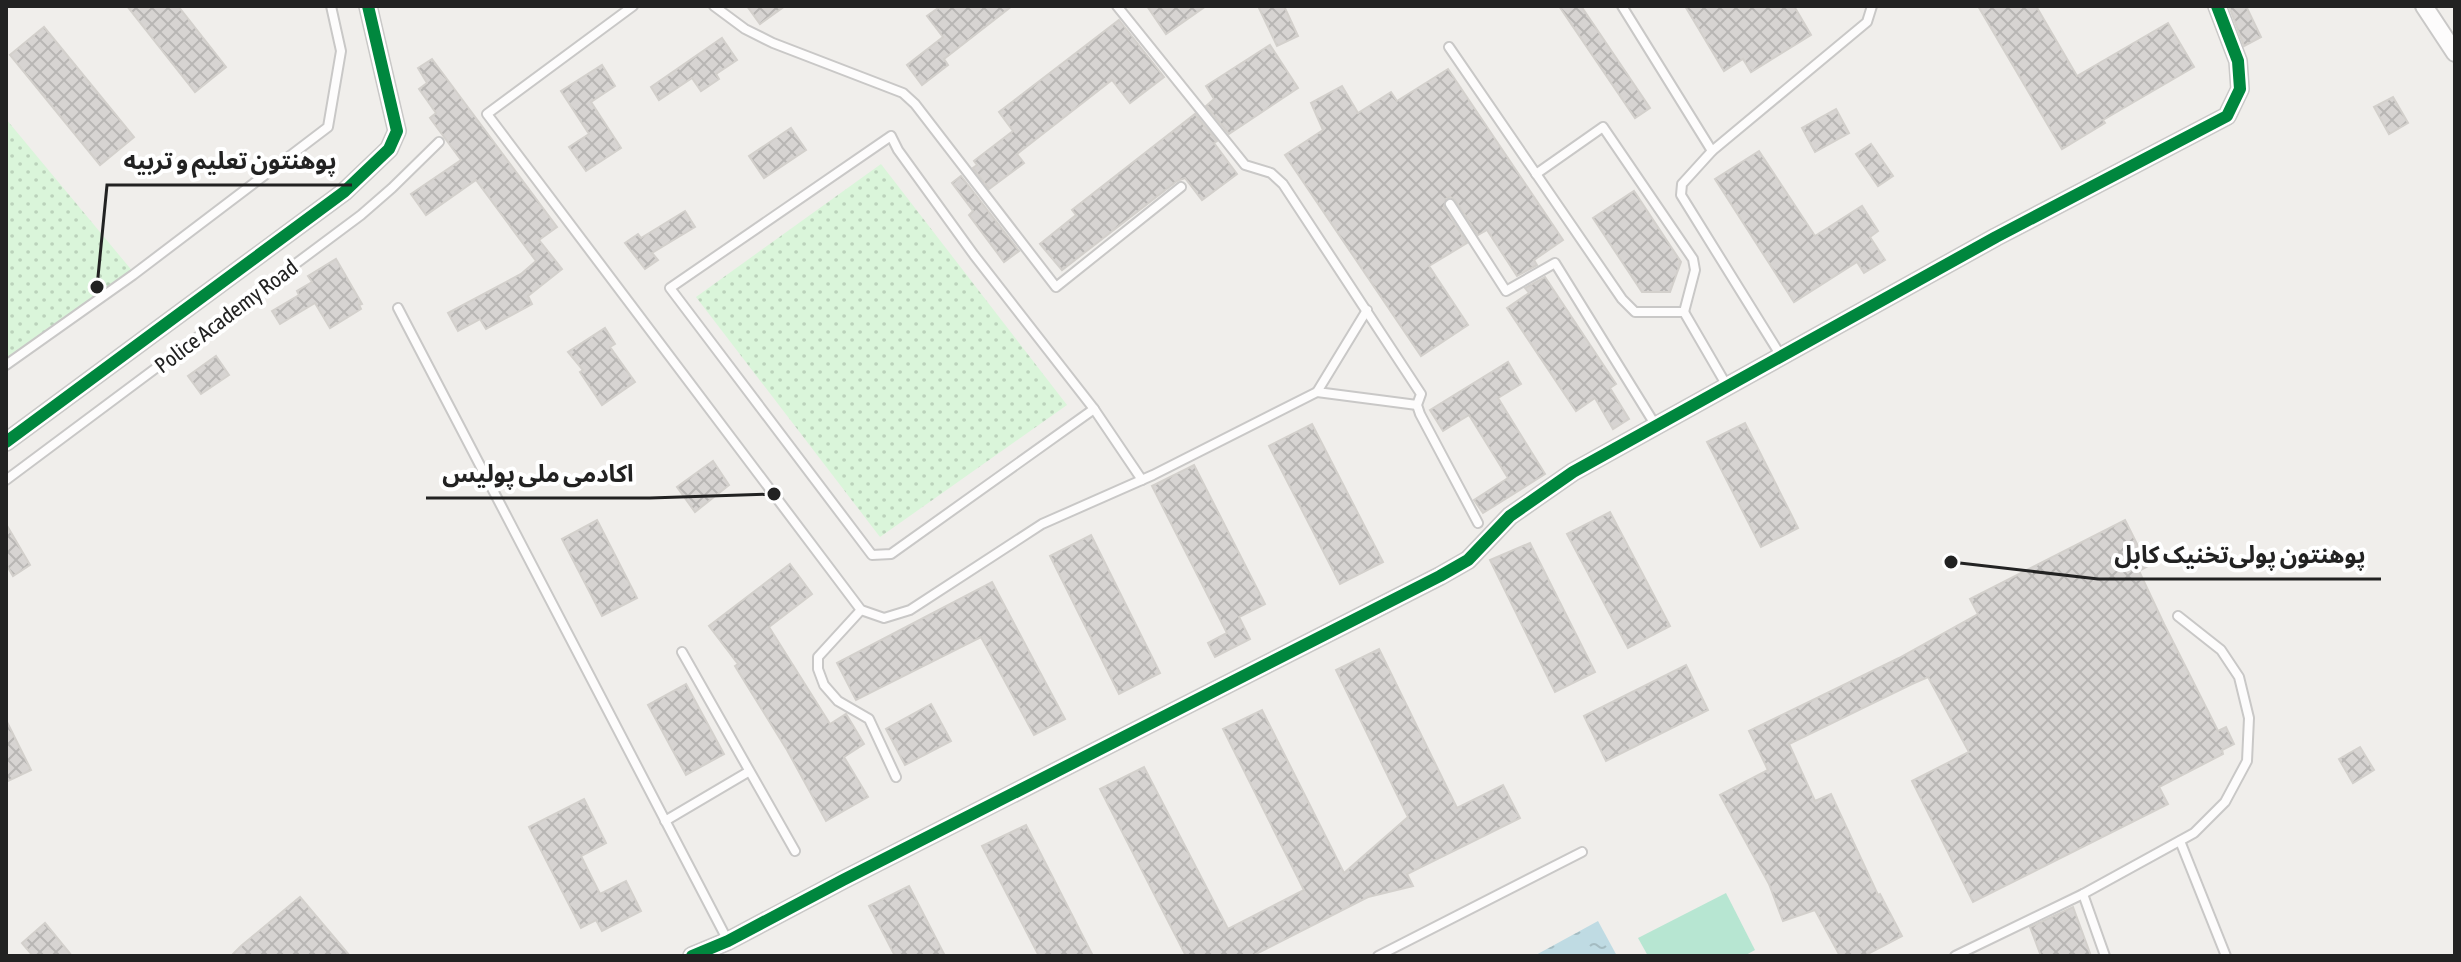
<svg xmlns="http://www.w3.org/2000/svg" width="2461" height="962" font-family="'Asap Condensed','Noto Sans Arabic',sans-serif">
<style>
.park{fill:url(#park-dots)}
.pitch{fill:#b7e6d2}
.water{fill:url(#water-ripples)}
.building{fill:url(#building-cross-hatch);stroke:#d3d0cc;stroke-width:2}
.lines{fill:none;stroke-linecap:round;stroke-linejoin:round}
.service-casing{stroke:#c9c8c7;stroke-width:12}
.minor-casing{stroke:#c9c8c7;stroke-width:20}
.service{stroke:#fdfcfc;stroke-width:8}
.minor{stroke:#fdfcfc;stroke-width:16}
.cycleway-casing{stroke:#fff;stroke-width:17}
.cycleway{stroke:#00873e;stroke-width:12}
.labels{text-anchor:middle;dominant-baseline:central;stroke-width:8;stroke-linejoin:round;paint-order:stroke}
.street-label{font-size:22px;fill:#222;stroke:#fff}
.leader{fill:none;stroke:#222;stroke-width:3}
.callout-dot{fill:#222;stroke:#fff;stroke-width:3}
.callout-label{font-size:24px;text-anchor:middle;font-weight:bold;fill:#222;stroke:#fff;stroke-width:8;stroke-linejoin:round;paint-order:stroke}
</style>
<defs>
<pattern id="park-dots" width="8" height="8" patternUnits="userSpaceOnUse" patternTransform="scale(2)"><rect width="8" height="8" fill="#daf5da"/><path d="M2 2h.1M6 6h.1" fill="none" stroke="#bbd2bb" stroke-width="1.8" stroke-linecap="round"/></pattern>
<pattern id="water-ripples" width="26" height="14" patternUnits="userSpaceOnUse" patternTransform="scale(2)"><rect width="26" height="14" fill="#bfdbe3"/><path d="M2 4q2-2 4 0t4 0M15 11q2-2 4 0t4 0" fill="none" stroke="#a4bcc2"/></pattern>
<pattern id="building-cross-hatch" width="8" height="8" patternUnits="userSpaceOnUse" patternTransform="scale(2)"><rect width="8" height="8" fill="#d7d4d2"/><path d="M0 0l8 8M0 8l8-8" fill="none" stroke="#b8b6b4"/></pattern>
</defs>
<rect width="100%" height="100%" fill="#f0eeeb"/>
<!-- park -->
<g class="park">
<polygon points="6,119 134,273 6,359"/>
<polygon points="881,164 1067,405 880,537 696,297"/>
</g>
<!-- pitch -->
<polygon class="pitch" points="1726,893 1755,950 1744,956 1648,956 1638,938"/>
<!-- water -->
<polygon class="water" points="1598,921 1617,956 1534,956"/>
<!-- building -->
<g class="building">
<polygon points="127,6 178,6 226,67 195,92"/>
<polygon points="747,6 785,6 760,24"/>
<polygon points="941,6 1012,6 944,59 948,65 922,85 907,65 943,37 927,16"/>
<polygon points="1147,6 1206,6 1166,34"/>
<polygon points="1258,6 1284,6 1298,36 1277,46"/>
<polygon points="1559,6 1581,6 1650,108 1635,118"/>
<polygon points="1685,6 1794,6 1811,35 1751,72 1743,59 1724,71"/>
<polygon points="1978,6 2036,6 2077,76 2168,23 2194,67 2103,120 2105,123 2062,149"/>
<polygon points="2229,6 2246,6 2261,37 2244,46"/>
<polygon points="1119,20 1164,77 1130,103 1112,80 1017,154 1024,163 989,189 973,168 977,165 974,161 1013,131 999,112"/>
<polygon points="44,27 134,137 100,165 10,55"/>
<polygon points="722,38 737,60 716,74 719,79 701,91 692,78 659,100 651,87"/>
<polygon points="1270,45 1298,88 1229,134 1206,106 1214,99 1206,86"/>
<polygon points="432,59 557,227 539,240 562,269 528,296 532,304 486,329 480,319 458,331 448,313 521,274 536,261 476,180 426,215 411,194 461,160 430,118 436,113 419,89 427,83 418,68"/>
<polygon points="602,65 615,86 591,102 621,148 586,171 569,147 589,134 561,91"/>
<polygon points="1448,69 1563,240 1534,260 1537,265 1517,276 1487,230 1478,235 1455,200 1450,197 1446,199 1444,207 1467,243 1429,266 1468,325 1421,356 1285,155 1323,130 1311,103 1342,86 1358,113 1391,92 1397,101"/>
<polygon points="2393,97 2408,123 2389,134 2374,107"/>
<polygon points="1836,109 1849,133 1815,152 1802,128"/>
<polygon points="1195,114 1217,141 1214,143 1237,174 1202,200 1185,178 1177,181 1062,270 1040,244 1076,215 1072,210"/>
<polygon points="791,128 806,150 764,178 749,156"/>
<polygon points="1871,144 1893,176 1878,186 1856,154"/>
<polygon points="1759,151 1815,236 1862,206 1878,231 1870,237 1885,260 1864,273 1857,262 1794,302 1715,179"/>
<polygon points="961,176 1019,251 1004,262 969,215 973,211 952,183"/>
<polygon points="1634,191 1681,262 1670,292 1642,292 1593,218"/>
<polygon points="685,211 695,227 652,253 658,260 645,269 625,243 638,234 641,238"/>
<polygon points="336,259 362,304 359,305 361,309 330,328 315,303 280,324 272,311 299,295 297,291 312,282 308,276"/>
<polygon points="1545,277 1616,384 1610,388 1629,419 1613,429 1595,398 1576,411 1507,308 1529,293 1525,288"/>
<polygon points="605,328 615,344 610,347 635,382 602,405 580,372 583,370 568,352"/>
<polygon points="216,356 229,375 201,394 188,376"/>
<polygon points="1508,362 1521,384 1498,398 1545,474 1483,513 1474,500 1508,478 1469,415 1443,431 1430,410"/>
<polygon points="1745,423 1798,528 1761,547 1707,442"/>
<polygon points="1312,424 1383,562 1340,584 1269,446"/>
<polygon points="713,461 729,485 695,512 677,487"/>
<polygon points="1194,465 1265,604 1239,617 1250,639 1215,657 1208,643 1227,633 1152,486"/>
<polygon points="1610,512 1670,626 1628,648 1567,534"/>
<polygon points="597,520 637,598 602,616 562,539"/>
<polygon points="2125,520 2148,566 2139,571 2164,624 2218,731 2226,727 2234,744 2222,750 2223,754 2159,787 2168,804 1973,902 1912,781 1969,752 1928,677 1912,684 1789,744 1815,801 1831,794 1878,895 1880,894 1902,936 1864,956 1840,956 1815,910 1783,921 1769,884 1720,795 1768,770 1749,731 1899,658 1978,614 1970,599"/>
<polygon points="6,524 30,565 13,576 6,564"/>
<polygon points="1091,535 1160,673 1119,694 1050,556"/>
<polygon points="1530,543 1595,672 1555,692 1490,560"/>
<polygon points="790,564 812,594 769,627 830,724 846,714 864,744 844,757 868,797 826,821 787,750 735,666 738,664 709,626"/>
<polygon points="992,582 1065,719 1034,735 981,637 856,700 837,663"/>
<polygon points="1379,649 1457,808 1503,785 1520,818 1407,874 1413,886 1368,897 1252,956 1186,956 1100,789 1144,767 1228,929 1304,890 1223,729 1262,710 1344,873 1408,817 1336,670"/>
<polygon points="1686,665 1708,710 1606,761 1584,716"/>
<polygon points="686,684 724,754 686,775 648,705"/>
<polygon points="931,704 951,741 905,765 886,729"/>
<polygon points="6,720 31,770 6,782"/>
<polygon points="2360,747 2374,770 2353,783 2339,759"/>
<polygon points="584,799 606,843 581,856 600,894 626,881 641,911 602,931 596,920 581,928 529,827"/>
<polygon points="1026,825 1093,956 1039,956 982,846"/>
<polygon points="909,886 945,956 895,956 869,906"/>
<polygon points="300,897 350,956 231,956 241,946"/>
<polygon points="2073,907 2091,956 2041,956 2030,927"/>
<polygon points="45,923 72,956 33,956 22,943"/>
</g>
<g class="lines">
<defs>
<g id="service">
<polyline points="633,6 487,114 861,610 884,618 910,610 1042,524 1153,475 1317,392"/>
<polyline points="714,6 745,29 773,43 903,93 915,104 1056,287 1181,187"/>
<polyline points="1117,6 1245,165 1271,173 1283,184 1421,394 1417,405 1420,414 1478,523"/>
<polyline points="1622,6 1712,151 1682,184 1681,195 1781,356"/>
<polyline points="1449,47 1622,299 1635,312 1684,312 1727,386"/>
<polygon points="891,136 898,150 974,255 1094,409 891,554 872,555 670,288"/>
<polyline points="1712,151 1867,22 1872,6"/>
<polyline points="1536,174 1603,127 1693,259 1695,270 1684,312"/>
<polyline points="1450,204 1506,291 1555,263 1656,426"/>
<polyline points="398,308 728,941"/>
<polyline points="1367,310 1317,392 1417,405"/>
<polyline points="6,365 133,275 328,127 341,51 331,6"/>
<polyline points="1094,409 1142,480"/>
<polyline points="6,480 361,215 392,188 439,142"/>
<polyline points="861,610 818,657 818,669 824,685 838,701 869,719 896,777"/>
<polyline points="682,652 795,851"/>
<polyline points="665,821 748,772"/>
<polyline points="2180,841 2226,956"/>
<polyline points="1378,956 1582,852"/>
<polyline points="1955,956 2083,894"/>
<polyline points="2105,956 2083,894 2194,833 2225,802 2247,761 2249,718 2239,677 2221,650 2178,616"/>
</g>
<g id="minor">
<polyline points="2424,6 2455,53"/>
<polyline points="6,442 344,192 389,149 397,131 368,6"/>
<polyline points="692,956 728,941 843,880 1440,576 1468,560 1510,516 1573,472 1996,237 2227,116 2240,89 2238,61 2217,6"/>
</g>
</defs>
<!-- service casing -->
<use href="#service" class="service-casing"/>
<!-- minor casing -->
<use href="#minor" class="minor-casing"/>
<!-- service -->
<use href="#service" class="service"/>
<!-- minor -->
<use href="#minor" class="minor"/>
<defs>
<g id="cycleway">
<polyline points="6,442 344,192 389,149 397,131 368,6"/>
<polyline points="692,956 728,941 843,880 1440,576 1468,560 1510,516 1573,472 1996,237 2227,116 2240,89 2238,61 2217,6"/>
</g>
</defs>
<!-- cycleway casing -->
<use href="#cycleway" class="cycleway-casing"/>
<!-- cycleway -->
<use href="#cycleway" class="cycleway"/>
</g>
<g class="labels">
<!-- street labels -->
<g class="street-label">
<text transform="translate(226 316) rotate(-37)">Police Academy Road</text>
</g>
</g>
<!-- callouts -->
<path class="leader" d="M97 287L107 185H352M774 494L650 498H426M1951 562L2098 579H2381"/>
<g class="callout-dot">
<circle cx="97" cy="287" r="8"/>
<circle cx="774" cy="494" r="8"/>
<circle cx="1951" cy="562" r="8"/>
</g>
<g class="callout-label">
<text x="230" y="169">پوهنتون تعلیم و تربیه</text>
<text x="538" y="482">اکادمی ملی پولیس</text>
<text x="2240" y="563">پوهنتون پولی‌تخنیک کابل</text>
</g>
<!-- border -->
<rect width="2461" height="962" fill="none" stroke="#222222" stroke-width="16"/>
</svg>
